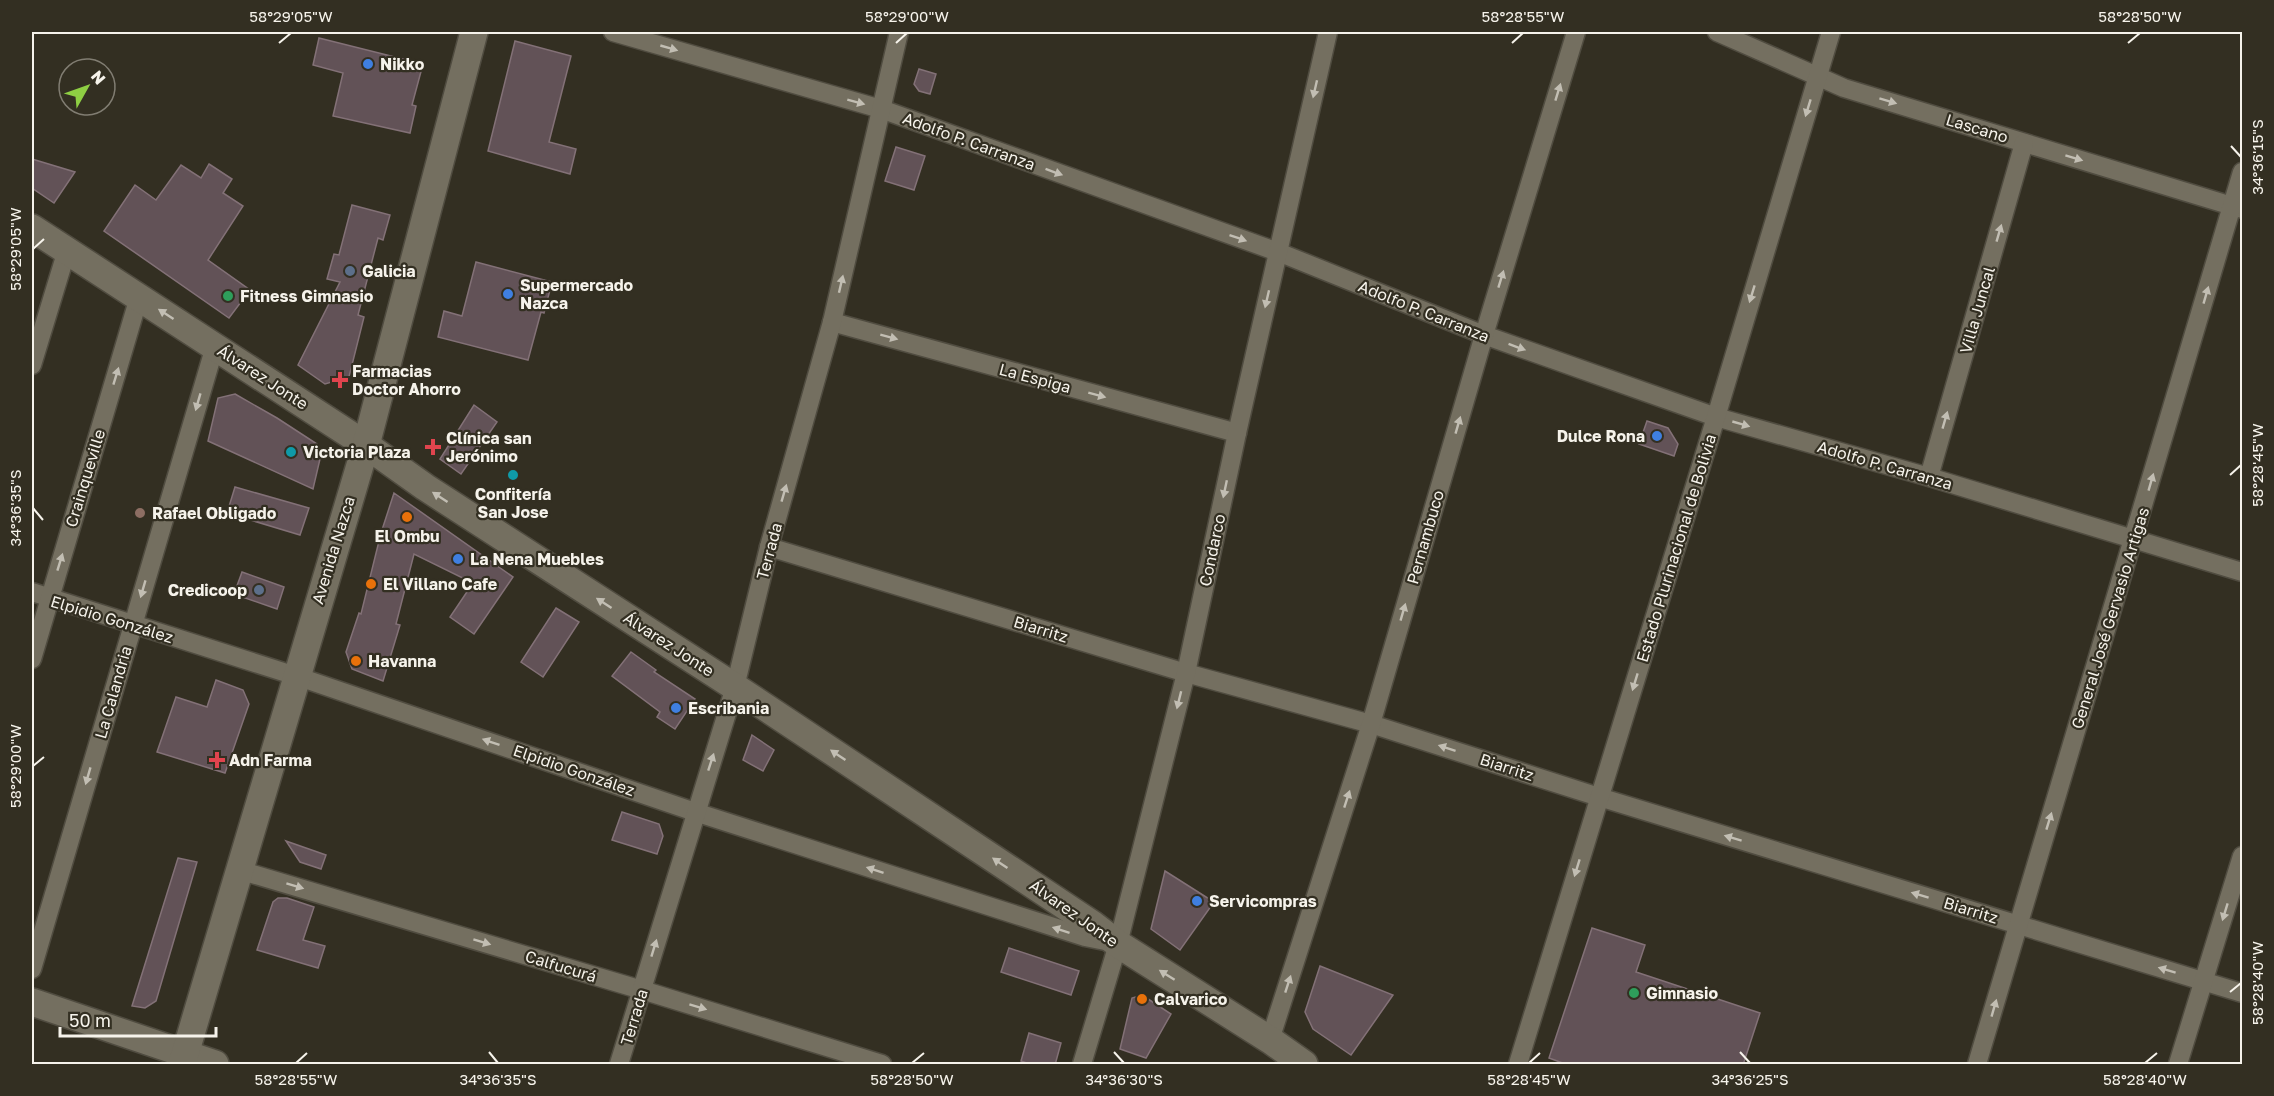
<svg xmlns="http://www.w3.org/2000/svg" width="2274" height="1096" font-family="'Golos Text',sans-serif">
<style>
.building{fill:#625257;stroke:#837177;stroke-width:1.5}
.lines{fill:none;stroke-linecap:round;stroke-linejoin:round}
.street-casing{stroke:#504c40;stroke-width:21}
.secondary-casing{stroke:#504c40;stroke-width:30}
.street{stroke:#746f60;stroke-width:18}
.secondary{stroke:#746f60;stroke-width:27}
.oneway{fill:#c2beb3}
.ticks{fill:none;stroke:#f6f3eb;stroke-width:2}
.shop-dot{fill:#3f7fe0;stroke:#332f22;stroke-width:2}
.service-dot{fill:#5c6f8a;stroke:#332f22;stroke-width:2}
.leisure-dot{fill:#2e9e5b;stroke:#332f22;stroke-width:2}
.health-dot{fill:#e0444e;stroke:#332f22;stroke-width:2}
.culture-dot{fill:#0f9aa8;stroke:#332f22;stroke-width:2}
.education-dot{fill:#8d6e63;stroke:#332f22;stroke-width:2}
.food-dot{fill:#e8710a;stroke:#332f22;stroke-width:2}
.labels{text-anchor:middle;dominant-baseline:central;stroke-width:4.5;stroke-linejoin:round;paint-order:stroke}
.poi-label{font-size:16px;font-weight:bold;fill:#f6f3eb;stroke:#332f22;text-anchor:start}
.street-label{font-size:16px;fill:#f6f3eb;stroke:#332f22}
.neatline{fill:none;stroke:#f6f3eb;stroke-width:2}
.ticks-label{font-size:15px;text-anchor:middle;fill:#f6f3eb}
</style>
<rect width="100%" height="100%" fill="#332f22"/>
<!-- building -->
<g class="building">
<polygon points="319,38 423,64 412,105 416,106 410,133 333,116 343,73 313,65"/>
<polygon points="515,41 571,56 549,142 576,149 570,174 488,151"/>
<polygon points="919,69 936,74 930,94 919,91 914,84"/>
<polygon points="896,147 925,156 914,190 885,181"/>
<polygon points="32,159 75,172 54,203 32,188"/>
<polygon points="209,164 232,179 223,193 243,206 208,260 250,290 229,318 104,231 135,185 156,200 181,165 201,178"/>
<polygon points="352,205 390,215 383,240 378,238 358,315 364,317 349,377 325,384 298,365 340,282 327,279 334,254 339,255"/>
<polygon points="476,262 552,282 544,313 541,312 528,360 438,337 444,311 462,316"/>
<polygon points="235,394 277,418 317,444 320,459 313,489 208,441 218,398"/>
<polygon points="474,405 497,422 461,474 440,459"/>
<polygon points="1647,421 1668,428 1678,444 1674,456 1639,444"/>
<polygon points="235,487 309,508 300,535 227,513"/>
<polygon points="394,493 513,577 474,634 450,617 473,583 414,554 396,624 400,625 383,681 352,669 346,652 359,613 361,614 381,533"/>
<polygon points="242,572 284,587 277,609 234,594"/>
<polygon points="556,608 579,622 543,677 521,662"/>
<polygon points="631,652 656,670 654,672 695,699 675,729 657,717 660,712 612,676"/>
<polygon points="216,680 243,690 249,704 225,773 157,752 176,697 207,707"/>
<polygon points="752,735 774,750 763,771 743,760"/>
<polygon points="622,812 659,824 663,836 657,854 612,840"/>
<polygon points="286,841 326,855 321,869 300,862"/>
<polygon points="178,858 197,862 156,1001 145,1008 132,1006"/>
<polygon points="1165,871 1214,902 1180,950 1151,929"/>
<polygon points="278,898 287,898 314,907 303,940 325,946 318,968 257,950 273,902"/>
<polygon points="1592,928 1645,945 1636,972 1760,1013 1743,1065 1568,1065 1549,1058"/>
<polygon points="1009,948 1079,971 1071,995 1001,972"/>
<polygon points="1320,966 1393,995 1351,1055 1313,1029 1305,1012"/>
<polygon points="1142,995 1171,1014 1146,1058 1120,1049 1132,998"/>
<polygon points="1029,1033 1061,1043 1055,1065 1032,1065 1021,1061"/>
</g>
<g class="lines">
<defs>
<g id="street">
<polyline points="613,32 881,109 1278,252 1484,335 1716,417 1929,477 2242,572"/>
<polyline points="1717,32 1844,88 2242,209"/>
<polyline points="832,322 1237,433"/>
<polyline points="32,365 67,250"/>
<polyline points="1929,477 2024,143"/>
<polyline points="769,547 1186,673 1371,724 1599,797 2242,993"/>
<polyline points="32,592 296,676 695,812 1085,937 1110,942"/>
<polyline points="32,659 139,297"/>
<polyline points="239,870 642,990 882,1064"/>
<polyline points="32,969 215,346"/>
<polyline points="1270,1040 1371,724 1484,335 1576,32"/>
<polyline points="619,1064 735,687 769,547 832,322 899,32"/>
<polyline points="1082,1064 1118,944 1186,673 1237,433 1328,32"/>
<polyline points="1518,1064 1716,417 1831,32"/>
<polyline points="1977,1064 2242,172"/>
<polyline points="2178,1064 2242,856"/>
</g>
<g id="secondary">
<polyline points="32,228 366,445 425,487 735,687 1092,924 1118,944 1270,1040 1304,1064"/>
<polyline points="32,1002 215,1064"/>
<polyline points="182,1064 366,445 474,32"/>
</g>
</defs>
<!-- street casing -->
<use href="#street" class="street-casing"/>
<!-- secondary casing -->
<use href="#secondary" class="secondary-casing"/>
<!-- street -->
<use href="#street" class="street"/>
<!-- secondary -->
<use href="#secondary" class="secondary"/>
</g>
<!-- one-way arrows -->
<defs><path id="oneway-solid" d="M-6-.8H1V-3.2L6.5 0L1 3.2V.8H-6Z" transform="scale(1.5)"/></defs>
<g class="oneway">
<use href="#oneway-solid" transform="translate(669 48) rotate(16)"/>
<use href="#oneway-solid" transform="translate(1315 89) rotate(103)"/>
<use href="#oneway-solid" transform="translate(1558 92) rotate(-73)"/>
<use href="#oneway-solid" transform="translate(1888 101) rotate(17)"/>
<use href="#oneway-solid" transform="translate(856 102) rotate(15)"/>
<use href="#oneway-solid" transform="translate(1808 108) rotate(107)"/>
<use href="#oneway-solid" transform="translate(2074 158) rotate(17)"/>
<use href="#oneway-solid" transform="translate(1054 172) rotate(20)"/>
<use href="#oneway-solid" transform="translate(1999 233) rotate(-74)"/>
<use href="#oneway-solid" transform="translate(1238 238) rotate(19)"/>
<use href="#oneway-solid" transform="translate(1501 279) rotate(-73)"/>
<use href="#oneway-solid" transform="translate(841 284) rotate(-77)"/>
<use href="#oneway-solid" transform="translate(1752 294) rotate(107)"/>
<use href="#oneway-solid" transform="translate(2206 295) rotate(-74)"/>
<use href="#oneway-solid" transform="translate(1267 299) rotate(103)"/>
<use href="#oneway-solid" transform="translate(166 314) rotate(-147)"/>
<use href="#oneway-solid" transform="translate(889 337) rotate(15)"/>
<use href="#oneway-solid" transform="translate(1517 347) rotate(20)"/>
<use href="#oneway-solid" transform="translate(116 376) rotate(-73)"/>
<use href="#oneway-solid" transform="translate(1097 395) rotate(15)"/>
<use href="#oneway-solid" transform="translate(198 402) rotate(106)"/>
<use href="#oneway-solid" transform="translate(1945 420) rotate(-74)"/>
<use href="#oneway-solid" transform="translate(1741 424) rotate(16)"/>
<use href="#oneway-solid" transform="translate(1458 425) rotate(-74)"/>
<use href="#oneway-solid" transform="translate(2151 482) rotate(-74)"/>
<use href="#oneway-solid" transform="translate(1225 489) rotate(102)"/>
<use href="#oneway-solid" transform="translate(784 493) rotate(-74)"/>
<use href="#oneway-solid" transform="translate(440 497) rotate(-147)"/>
<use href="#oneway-solid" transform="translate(60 562) rotate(-73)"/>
<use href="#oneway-solid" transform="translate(143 589) rotate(106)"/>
<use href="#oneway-solid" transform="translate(604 603) rotate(-147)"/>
<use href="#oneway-solid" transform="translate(1403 612) rotate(-74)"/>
<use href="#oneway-solid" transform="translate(1635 682) rotate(107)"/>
<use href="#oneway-solid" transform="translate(1179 700) rotate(104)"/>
<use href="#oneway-solid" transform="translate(491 742) rotate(-161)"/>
<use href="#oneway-solid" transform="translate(1447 748) rotate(-162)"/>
<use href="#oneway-solid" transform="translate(838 755) rotate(-146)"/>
<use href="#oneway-solid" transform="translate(711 762) rotate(-72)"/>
<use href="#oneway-solid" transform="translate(88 776) rotate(106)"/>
<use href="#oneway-solid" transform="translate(1347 799) rotate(-72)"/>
<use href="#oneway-solid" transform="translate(2049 821) rotate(-73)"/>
<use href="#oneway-solid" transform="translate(1733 838) rotate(-163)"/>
<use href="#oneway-solid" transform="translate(1000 863) rotate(-146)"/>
<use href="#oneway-solid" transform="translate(1577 868) rotate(107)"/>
<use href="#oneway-solid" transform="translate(875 870) rotate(-162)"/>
<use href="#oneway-solid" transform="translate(295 886) rotate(17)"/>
<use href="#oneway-solid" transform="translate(1920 895) rotate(-163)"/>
<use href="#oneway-solid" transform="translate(2225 912) rotate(107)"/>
<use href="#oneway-solid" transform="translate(1061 930) rotate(-162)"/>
<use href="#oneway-solid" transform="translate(482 942) rotate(17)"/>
<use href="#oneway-solid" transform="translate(654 948) rotate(-73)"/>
<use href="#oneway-solid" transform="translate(2167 970) rotate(-163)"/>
<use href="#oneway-solid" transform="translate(1167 975) rotate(-148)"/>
<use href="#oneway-solid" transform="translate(1288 984) rotate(-72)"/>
<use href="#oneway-solid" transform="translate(698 1007) rotate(17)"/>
<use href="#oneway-solid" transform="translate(1994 1008) rotate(-74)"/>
</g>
<!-- ticks -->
<path class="ticks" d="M279,43L291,33M896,43L907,33M1512,43L1523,33M2128,43L2140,33M2231,146L2241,157M33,249L44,239M2230,475L2241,465M33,508L43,520M33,766L44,757M2230,992L2241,983M489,1052L498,1063M1114,1052L1124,1063M1740,1052L1750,1063M296,1063L307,1053M912,1063L924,1053M1529,1063L1540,1053M2145,1063L2157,1053"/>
<!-- markers -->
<g class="shop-dot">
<circle cx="368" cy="64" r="6"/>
<circle cx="508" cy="294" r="6"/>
<circle cx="1657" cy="436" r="6"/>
<circle cx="458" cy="559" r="6"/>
<circle cx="676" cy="708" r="6"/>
<circle cx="1197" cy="901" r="6"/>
</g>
<g class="service-dot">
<circle cx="350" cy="271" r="6"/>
<circle cx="259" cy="590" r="6"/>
</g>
<g class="leisure-dot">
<circle cx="228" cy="296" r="6"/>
<circle cx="1634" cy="993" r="6"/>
</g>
<g class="health-dot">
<path d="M337 371h6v6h6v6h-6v6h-6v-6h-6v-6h6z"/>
<path d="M430 438h6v6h6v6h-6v6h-6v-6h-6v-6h6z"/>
<path d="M214 751h6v6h6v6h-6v6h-6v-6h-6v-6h6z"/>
</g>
<g class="culture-dot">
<circle cx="291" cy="452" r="6"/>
<circle cx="513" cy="475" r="6"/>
</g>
<circle class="education-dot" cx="140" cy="513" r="6"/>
<g class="food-dot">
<circle cx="407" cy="517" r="6"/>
<circle cx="371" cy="584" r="6"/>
<circle cx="356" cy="661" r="6"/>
<circle cx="1142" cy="999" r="6"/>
</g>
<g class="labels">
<!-- poi labels -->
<g class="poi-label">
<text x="380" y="64">Nikko</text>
<text x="362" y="271">Galicia</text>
<text x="520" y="285">Supermercado<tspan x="520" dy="18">Nazca</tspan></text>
<text x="240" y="296">Fitness Gimnasio</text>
<text x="352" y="371">Farmacias<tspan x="352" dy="18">Doctor Ahorro</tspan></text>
<text x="1645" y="436" text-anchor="end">Dulce Rona</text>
<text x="446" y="438">Clínica san<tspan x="446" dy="18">Jerónimo</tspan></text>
<text x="303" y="452">Victoria Plaza</text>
<text x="513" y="494" text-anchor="middle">Confitería<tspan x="513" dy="18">San Jose</tspan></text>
<text x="152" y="513">Rafael Obligado</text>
<text x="407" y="536" text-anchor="middle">El Ombu</text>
<text x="470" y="559">La Nena Muebles</text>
<text x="383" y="584">El Villano Cafe</text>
<text x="247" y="590" text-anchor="end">Credicoop</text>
<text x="368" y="661">Havanna</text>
<text x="688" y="708">Escribania</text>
<text x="229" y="760">Adn Farma</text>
<text x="1209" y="901">Servicompras</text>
<text x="1646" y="993">Gimnasio</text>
<text x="1154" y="999">Calvarico</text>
</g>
<!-- street labels -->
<g class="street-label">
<text transform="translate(1977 128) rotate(17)">Lascano</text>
<text transform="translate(969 141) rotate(20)">Adolfo P. Carranza</text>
<text transform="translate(1977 310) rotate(-74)">Villa Juncal</text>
<text transform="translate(1424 311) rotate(22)">Adolfo P. Carranza</text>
<text transform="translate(263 377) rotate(33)">Álvarez Jonte</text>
<text transform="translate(1035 378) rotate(15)">La Espiga</text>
<text transform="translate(1885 465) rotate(16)">Adolfo P. Carranza</text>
<text transform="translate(85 478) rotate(-73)">Crainqueville</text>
<text transform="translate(1425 537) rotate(-74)">Pernambuco</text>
<text transform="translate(1676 548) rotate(-73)">Estado Plurinacional de Bolivia</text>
<text transform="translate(333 550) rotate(-73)">Avenida Nazca</text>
<text transform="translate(1212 550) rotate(-78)">Condarco</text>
<text transform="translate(769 551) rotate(-75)">Terrada</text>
<text transform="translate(2110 618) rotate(-73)">General José Gervasio Artigas</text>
<text transform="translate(112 619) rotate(17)">Elpidio González</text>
<text transform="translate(1041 629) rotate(17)">Biarritz</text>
<text transform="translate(669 644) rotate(33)">Álvarez Jonte</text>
<text transform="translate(113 692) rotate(-74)">La Calandria</text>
<text transform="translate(1507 767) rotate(18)">Biarritz</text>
<text transform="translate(574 770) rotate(19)">Elpidio González</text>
<text transform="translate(1971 910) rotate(17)">Biarritz</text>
<text transform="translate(1074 913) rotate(35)">Álvarez Jonte</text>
<text transform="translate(561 966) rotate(17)">Calfucurá</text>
<text transform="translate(634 1017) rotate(-73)">Terrada</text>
</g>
</g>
<!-- border -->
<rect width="2274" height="1096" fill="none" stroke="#332f22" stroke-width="66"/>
<!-- north arrow -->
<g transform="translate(87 87) rotate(50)"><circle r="28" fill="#332f22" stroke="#817d72" stroke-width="1.5"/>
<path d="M0-4.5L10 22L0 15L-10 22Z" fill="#8ece43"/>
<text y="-9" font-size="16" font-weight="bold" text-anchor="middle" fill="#f6f3eb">N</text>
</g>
<!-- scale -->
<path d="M60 1027v9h156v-9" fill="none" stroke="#f6f3eb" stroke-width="3"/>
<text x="69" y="1027" font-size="18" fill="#f6f3eb" stroke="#332f22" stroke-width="4.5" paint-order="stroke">50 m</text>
<rect x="33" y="33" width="2208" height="1030" class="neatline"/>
<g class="ticks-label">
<text x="291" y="22">58°29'05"W</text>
<text x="907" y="22">58°29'00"W</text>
<text x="1523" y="22">58°28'55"W</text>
<text x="2140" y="22">58°28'50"W</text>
<text transform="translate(2258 157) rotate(-90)" y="5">34°36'15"S</text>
<text transform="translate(16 249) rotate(-90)" y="5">58°29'05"W</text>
<text transform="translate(2258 465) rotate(-90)" y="5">58°28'45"W</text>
<text transform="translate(16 508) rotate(-90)" y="5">34°36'35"S</text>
<text transform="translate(16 766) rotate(-90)" y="5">58°29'00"W</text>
<text transform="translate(2258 983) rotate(-90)" y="5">58°28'40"W</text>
<text x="296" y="1085">58°28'55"W</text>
<text x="498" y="1085">34°36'35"S</text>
<text x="912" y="1085">58°28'50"W</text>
<text x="1124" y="1085">34°36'30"S</text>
<text x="1529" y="1085">58°28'45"W</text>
<text x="1750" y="1085">34°36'25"S</text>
<text x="2145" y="1085">58°28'40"W</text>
</g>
</svg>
